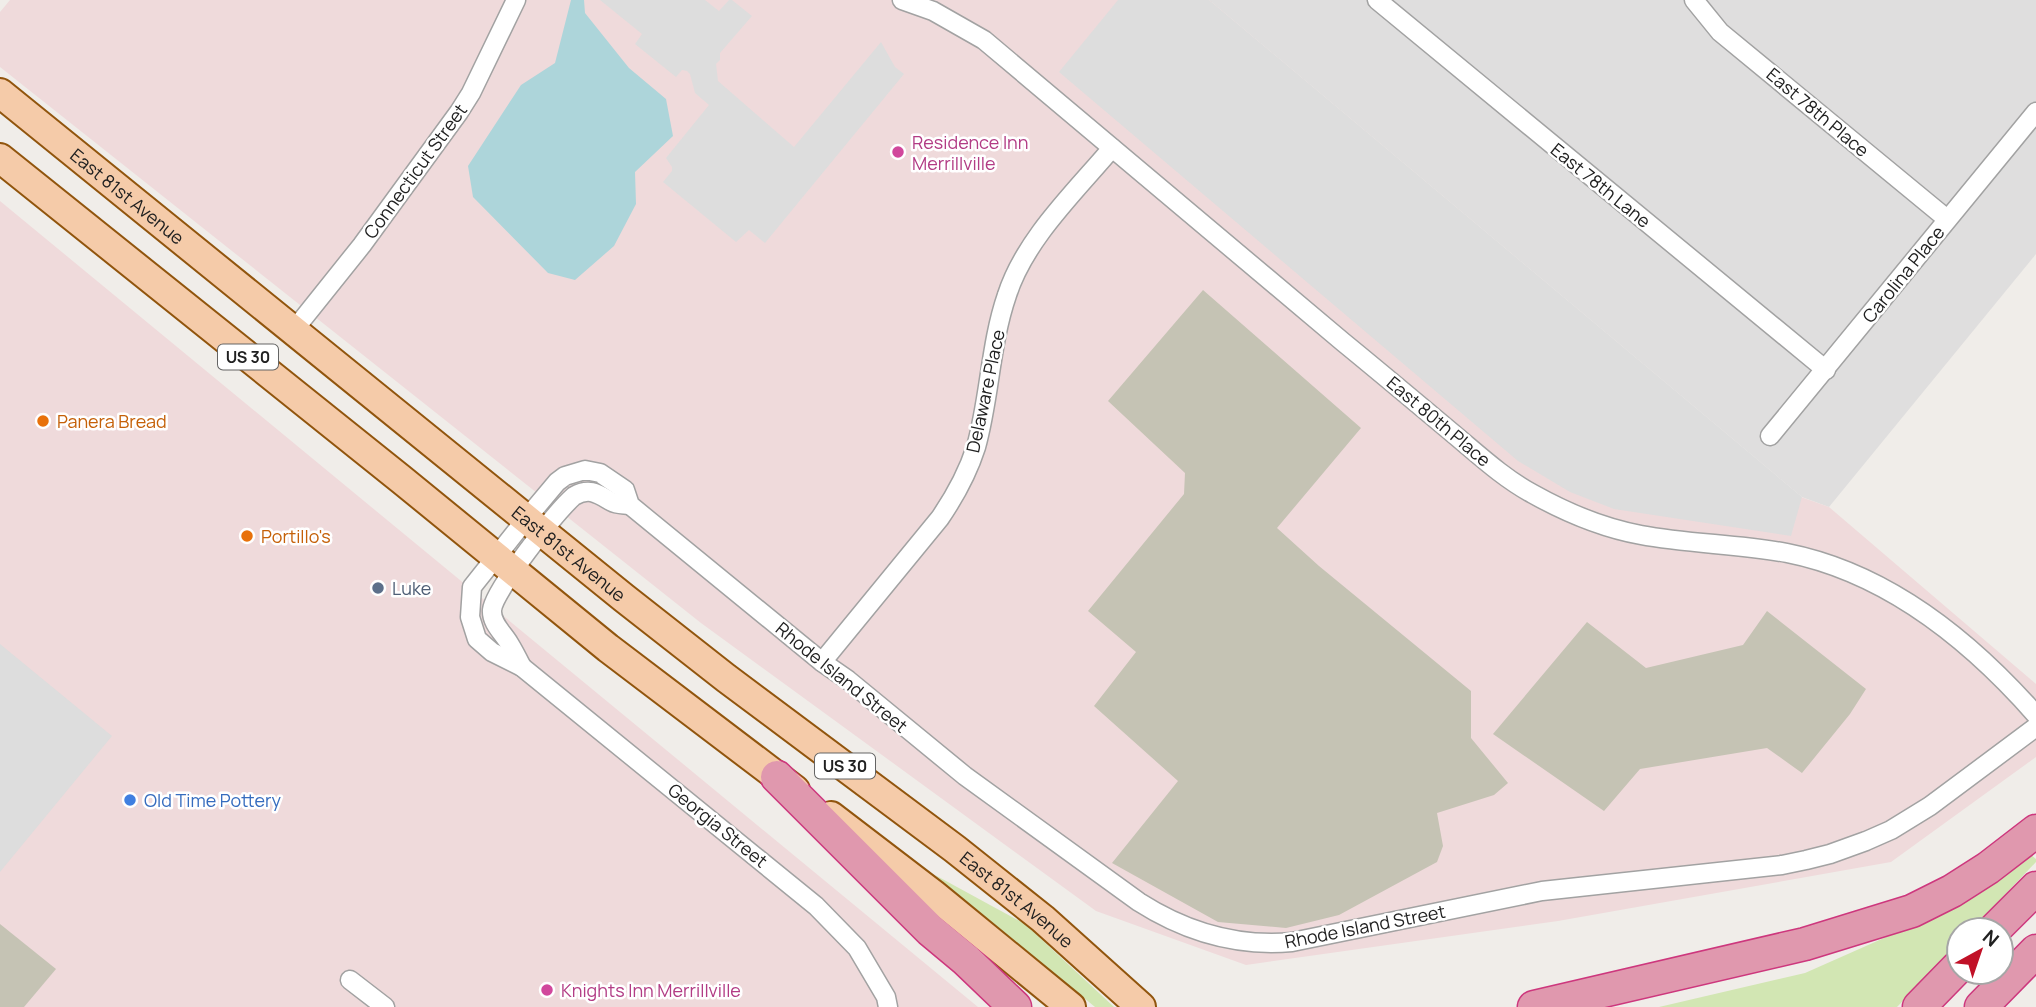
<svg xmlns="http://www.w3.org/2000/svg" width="2036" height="1007" font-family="Manrope,sans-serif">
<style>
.residential{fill:#dfdede}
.commercial{fill:#efdadb}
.construction{fill:#c5c3b4}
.grass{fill:#d2e6b3}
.parking{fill:#ddd}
.water{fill:#add5da}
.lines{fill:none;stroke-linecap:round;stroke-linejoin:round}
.street-casing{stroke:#a2a2a2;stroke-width:21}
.primary-casing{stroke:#91550d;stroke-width:32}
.highway-casing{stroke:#cd377d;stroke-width:35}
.street{stroke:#fff;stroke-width:18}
.primary{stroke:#f5cba9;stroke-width:28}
.highway{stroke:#e098ae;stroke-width:32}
.hotel-dot{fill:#d1479c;stroke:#fff;stroke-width:2.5}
.food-dot{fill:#e8710a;stroke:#fff;stroke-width:2.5}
.service-dot{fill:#5c6f8a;stroke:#fff;stroke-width:2.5}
.shop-dot{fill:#3f7fe0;stroke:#fff;stroke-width:2.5}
.labels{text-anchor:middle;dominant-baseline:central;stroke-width:5;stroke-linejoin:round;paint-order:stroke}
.shield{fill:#fff;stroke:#646464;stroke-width:2}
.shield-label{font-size:16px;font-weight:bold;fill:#212121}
.street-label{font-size:18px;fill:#212121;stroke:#fff}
.hotel-label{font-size:18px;fill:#b23c85;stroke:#fff;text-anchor:start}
.food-label{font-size:18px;fill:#c56008;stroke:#fff;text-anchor:start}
.service-label{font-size:18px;fill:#4e5e75;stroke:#fff;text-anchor:start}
.shop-label{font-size:18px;fill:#366cbe;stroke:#fff;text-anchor:start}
</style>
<rect width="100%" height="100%" fill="#f0ede9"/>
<!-- residential -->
<polygon class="residential" points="1209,0 2036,0 2036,254 1829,507 1802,497"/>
<!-- commercial -->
<g class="commercial">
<polygon points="10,0 1209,0 1801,497 1829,507 2036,684 2036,757 1891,862 1558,921 1246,965 1096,911 701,623 0,67 0,12"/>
<polygon points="0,201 978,1007 0,1007"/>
</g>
<!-- construction -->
<g class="construction">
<polygon points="1203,290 1361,428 1277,528 1319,566 1471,691 1471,738 1508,783 1494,795 1437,813 1443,846 1437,862 1339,915 1286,928 1218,922 1112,863 1178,781 1094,706 1136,652 1088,611 1184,494 1185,473 1108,401"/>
<polygon points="1767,611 1866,689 1850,714 1802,773 1767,748 1640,769 1604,811 1493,734 1587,622 1646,668 1743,645"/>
<polygon points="0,924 56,969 24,1007 0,1007"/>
</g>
<!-- grass -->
<g class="grass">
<polygon points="2030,854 2036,859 2036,862 1971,930 1959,930 1959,943 1897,1007 1659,1007 1805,973 1945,911"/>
<polygon points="935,875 1025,924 1114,1007 1095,1007"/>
</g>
<!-- parking -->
<g class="parking">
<polygon points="600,0 705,0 719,11 729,0 732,0 752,16 720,53 720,60 716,64 718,81 794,147 881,42 895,67 904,74 765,243 749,230 736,242 663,182 672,171 672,167 666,158 709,105 695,93 690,74 687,71 682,70 676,77 635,44 642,34"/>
<polygon points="1118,0 1209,0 1802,497 1791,536 1614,509 1570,492 1518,461 1059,72"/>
<polygon points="0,644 112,736 0,872"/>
</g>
<!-- water -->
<polygon class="water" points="571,0 584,0 585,13 629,68 666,99 673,136 635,172 636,204 614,246 575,280 548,273 473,197 468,166 521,85 555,63"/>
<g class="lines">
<defs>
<g id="street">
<path d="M902,0L933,11L984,40C1104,141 1224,241 1343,342C1381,373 1419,405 1456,436C1481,457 1505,479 1533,494C1567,513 1603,528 1641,535C1689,544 1739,544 1787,553C1888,573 1970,640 2036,715"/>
<polyline points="1377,0 1826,370"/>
<polyline points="1694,0 1720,32 1947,219"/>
<polyline points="294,330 362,245 459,112 471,93 516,0"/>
<polyline points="1770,436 2036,112"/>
<path d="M822,662L940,518C955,496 968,472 976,447C990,397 990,344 1007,295C1025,239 1075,192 1112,148"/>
<path d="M522,667C518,659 514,651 509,643C503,633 491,623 492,610C494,590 557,511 574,496C590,487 598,494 612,502C617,505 624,504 630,505"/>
<polyline points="350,980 385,1007"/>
<path d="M888,1007L886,997L857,948L816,906L522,667L492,652L477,639L470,617L472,587L526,519L557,482L565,476L585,470L600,473L625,490L630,505L822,662L848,680L965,776L1139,902C1186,932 1236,947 1292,942L1542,891L1782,865L1806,860L1830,854L1866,841L1891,830L1930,806L2036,727"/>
</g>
<g id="primary">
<path id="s1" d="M0,93L624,598L726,678L955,849L1043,919L1141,1007"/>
<polyline points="0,158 402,480 608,648 795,790"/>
<polyline points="831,816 933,894 1071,1007"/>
</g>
<g id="highway">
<polyline points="777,777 930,930 966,960 1015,1007"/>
<polyline points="1994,930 2036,888"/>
<polyline points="1534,1007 1805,944 1912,911 1952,891 1988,868 2036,831"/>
<polyline points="1919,1007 1959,966"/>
<polyline points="1981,1007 2036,951"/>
</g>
</defs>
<!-- street casing -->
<use href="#street" class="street-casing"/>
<!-- primary casing -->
<use href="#primary" class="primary-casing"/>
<!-- highway casing -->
<use href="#highway" class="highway-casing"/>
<!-- street -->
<use href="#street" class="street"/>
<!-- primary -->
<use href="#primary" class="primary"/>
<!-- highway -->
<use href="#highway" class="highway"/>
</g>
<!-- markers -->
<g class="hotel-dot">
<circle cx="898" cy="152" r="7"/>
<circle cx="547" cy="990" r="7"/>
</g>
<g class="food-dot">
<circle cx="43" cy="421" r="7"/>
<circle cx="247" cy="536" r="7"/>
</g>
<circle class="service-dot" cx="378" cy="588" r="7"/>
<circle class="shop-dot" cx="130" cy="800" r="7"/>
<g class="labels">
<!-- shield labels -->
<g class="shield">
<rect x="218" y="344.5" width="60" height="25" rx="5"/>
<rect x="815" y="753.5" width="60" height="25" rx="5"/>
</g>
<g class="shield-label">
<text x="248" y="357">US 30</text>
<text x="845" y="766">US 30</text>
</g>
<!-- street labels -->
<g class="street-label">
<text transform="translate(1818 112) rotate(40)">East 78th Place</text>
<text transform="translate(415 171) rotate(-54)">Connecticut Street</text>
<text transform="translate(1601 185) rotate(39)">East 78th Lane</text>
<text stroke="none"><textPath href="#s1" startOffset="164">East 81st Avenue</textPath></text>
<text transform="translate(1903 274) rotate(-51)">Carolina Place</text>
<text transform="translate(985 391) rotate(-78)">Delaware Place</text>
<text transform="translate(1439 421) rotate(40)">East 80th Place</text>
<text stroke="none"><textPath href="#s1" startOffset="732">East 81st Avenue</textPath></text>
<text transform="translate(842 677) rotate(39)">Rhode Island Street</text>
<text transform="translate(718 825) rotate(39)">Georgia Street</text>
<text stroke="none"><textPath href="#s1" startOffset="1298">East 81st Avenue</textPath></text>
<text transform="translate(1365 926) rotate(-11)">Rhode Island Street</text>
</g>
<!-- hotel labels -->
<g class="hotel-label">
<text x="912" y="142">Residence Inn<tspan x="912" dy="21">Merrillville</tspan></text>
<text x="561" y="990">Knights Inn Merrillville</text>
</g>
<!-- food labels -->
<g class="food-label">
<text x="57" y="421">Panera Bread</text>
<text x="261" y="536">Portillo's</text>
</g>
<!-- service labels -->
<g class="service-label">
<text x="392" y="588">Luke</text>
</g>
<!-- shop labels -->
<g class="shop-label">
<text x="144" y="800">Old Time Pottery</text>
</g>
</g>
<!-- north arrow -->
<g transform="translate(1980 951) rotate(40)"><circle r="33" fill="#ffffff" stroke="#a6a6a6" stroke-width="2"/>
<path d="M0-5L12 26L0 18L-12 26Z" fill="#c11127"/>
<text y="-10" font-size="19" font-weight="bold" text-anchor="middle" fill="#212121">N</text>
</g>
</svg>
